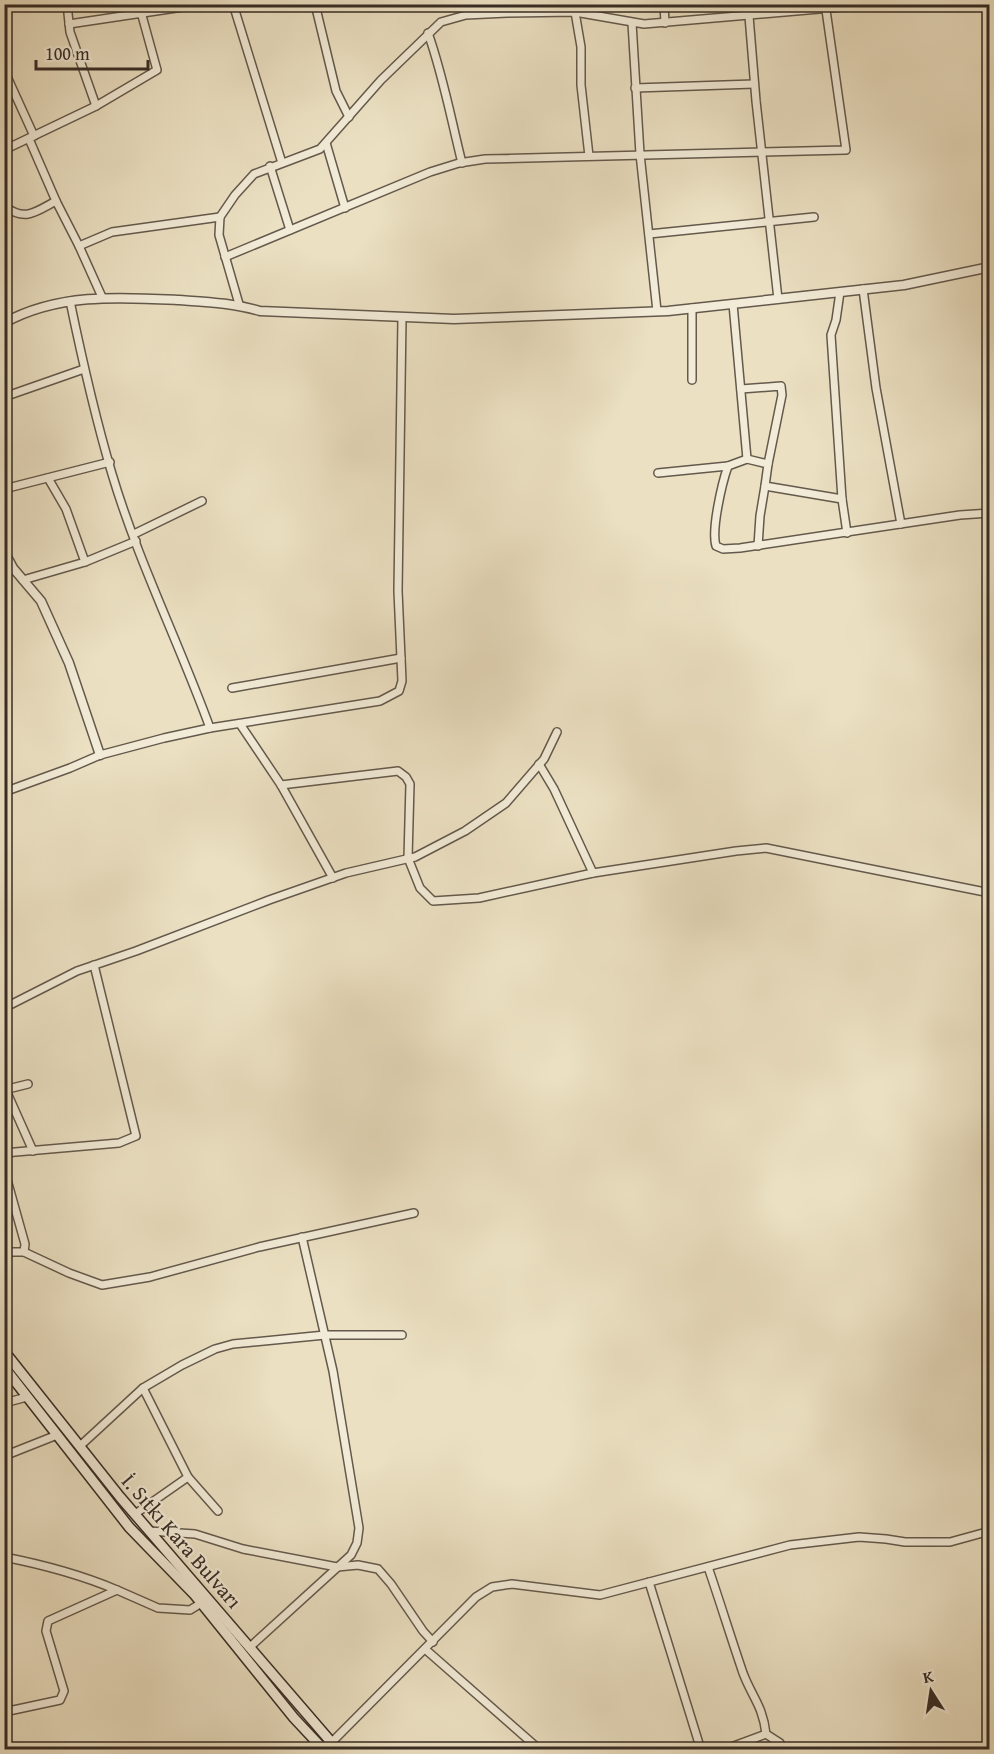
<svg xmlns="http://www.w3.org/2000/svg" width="994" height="1754" font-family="'Gentium Book Plus',serif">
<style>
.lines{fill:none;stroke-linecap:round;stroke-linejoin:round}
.minor-casing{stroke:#64594c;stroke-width:10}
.tertiary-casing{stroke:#64594c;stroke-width:11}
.secondary-casing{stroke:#372c25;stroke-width:12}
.minor{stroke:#f2ebd7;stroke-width:7}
.tertiary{stroke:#f2ebd7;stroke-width:8}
.secondary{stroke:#f2ebd7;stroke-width:9}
.labels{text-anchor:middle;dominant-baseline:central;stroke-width:4.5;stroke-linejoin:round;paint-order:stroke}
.street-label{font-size:21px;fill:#372c25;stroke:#f2ebd7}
</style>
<rect width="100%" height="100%" fill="#ebe0c2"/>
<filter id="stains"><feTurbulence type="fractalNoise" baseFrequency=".00333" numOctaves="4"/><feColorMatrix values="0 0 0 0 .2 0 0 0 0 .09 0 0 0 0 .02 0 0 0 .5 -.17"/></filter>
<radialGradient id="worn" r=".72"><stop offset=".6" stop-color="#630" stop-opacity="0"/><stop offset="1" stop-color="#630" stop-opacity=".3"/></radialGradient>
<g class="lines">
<defs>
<g id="minor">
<polyline points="67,4 70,32 96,106"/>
<polyline points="233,4 282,163"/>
<polyline points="315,4 336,91 349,117"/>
<polyline points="664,4 665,23"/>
<polyline points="575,12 581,47 581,85 589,156"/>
<polyline points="749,16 756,101 778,299"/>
<polyline points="632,23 640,154 657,311"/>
<polyline points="69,24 203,4"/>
<path d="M428,33C443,75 451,119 462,163"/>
<polyline points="4,70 34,136"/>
<polyline points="635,88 754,84"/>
<polyline points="29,139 56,201"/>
<polyline points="326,143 345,208"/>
<polyline points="4,150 96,106 157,70 141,12"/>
<polyline points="270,166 290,230"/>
<path d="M4,206C26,222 35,212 56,201L79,246L102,297"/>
<polyline points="649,234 814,217"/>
<polyline points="79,246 112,232 220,217"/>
<polyline points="225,257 430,172 459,163 485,159 846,150 826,10 828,4"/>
<polyline points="863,289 876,388 901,524"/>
<polyline points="840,292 836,320 831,335 842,499 847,533"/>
<path d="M70,301C82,359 95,417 112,474C138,561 179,643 210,728"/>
<polyline points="239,304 219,235 220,217 235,195 254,174 320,149 381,80 441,22 466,15 507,13 575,12 644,24 877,4"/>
<polyline points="733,304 747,459"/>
<polyline points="692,308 692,380"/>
<polyline points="741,389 781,386 782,395 768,464"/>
<polyline points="4,397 84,369"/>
<polyline points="658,473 728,466"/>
<polyline points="48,478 66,509 85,562"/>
<polyline points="4,489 110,462"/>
<path d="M842,499L765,486L768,464L747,459L728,466C722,483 711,530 716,546L723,549L740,548L960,515L990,513"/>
<polyline points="134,534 202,501"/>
<polyline points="758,546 760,516 765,486"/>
<polyline points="23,580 85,562 136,541"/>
<polyline points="232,688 401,658"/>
<polyline points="240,724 281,785 333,878"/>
<polyline points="539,764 554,789 593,873"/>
<polyline points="281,785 398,771 406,777 410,784 408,858 420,888 433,901 479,898 593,873 736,851 766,848 990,893"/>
<polyline points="4,792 70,768 100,755 164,738 210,728 380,701 399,691 402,681 398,591 402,318"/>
<polyline points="4,1008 77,971 136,951 269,900 346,873 415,857 465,831 506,803 544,759 557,732"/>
<polyline points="4,1086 33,1151"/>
<polyline points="4,1090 28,1084"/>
<polyline points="4,1153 119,1143 136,1136 94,965"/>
<polyline points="4,1169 25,1244 24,1252"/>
<polyline points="4,1252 24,1252 69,1273 102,1285 150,1277 259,1247 414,1213"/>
<polyline points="4,1403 27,1397"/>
<polyline points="80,1446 143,1388 182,1365 215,1349 233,1344 325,1335 402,1335"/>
<polyline points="4,1456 57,1435"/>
<polyline points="188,1477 218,1511"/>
<polyline points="135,1514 188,1477 143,1388"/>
<polyline points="149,1531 195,1534 243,1549 337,1567 358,1565 378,1569 391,1584 423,1631 433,1642"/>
<path d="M4,1557C45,1565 79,1574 117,1590"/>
<path d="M708,1567C720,1602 731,1638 743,1673C752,1697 763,1706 766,1734L780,1743L783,1750"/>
<polyline points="649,1582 701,1750"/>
<polyline points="250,1647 351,1555 357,1543 359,1528 333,1371 302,1237"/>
<polyline points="425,1649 540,1750"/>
<polyline points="4,1712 60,1700 64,1691 46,1631 48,1621 117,1590 158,1608 190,1610 203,1602"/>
<polyline points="332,1742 476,1597 492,1587 512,1584 600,1595 790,1545 859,1537 886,1539 905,1542 950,1542 990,1531"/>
<polyline points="723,1750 766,1734"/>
</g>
<g id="tertiary">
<path d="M4,323C58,293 120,297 179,300C207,302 233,303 260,311L454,319L668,311L904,285L990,267"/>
<polyline points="4,551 13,568 41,601 69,663 100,755"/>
</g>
<g id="secondary">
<polyline points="4,1351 120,1497 338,1750"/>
<polyline points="4,1367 129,1527 194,1594 294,1718 324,1750"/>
</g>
</defs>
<!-- minor casing -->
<use href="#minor" class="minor-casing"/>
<!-- tertiary casing -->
<use href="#tertiary" class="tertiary-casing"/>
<!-- secondary casing -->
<use href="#secondary" class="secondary-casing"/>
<!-- minor -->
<use href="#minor" class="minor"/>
<!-- tertiary -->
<use href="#tertiary" class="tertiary"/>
<!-- secondary -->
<use href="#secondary" class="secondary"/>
</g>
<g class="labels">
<!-- street labels -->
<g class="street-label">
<text transform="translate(182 1541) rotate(49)">İ. Sıtkı Kara Bulvarı</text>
</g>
</g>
<!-- margin -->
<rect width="994" height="1754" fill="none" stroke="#ebe0c2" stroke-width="24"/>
<rect x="6" y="6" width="982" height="1742" fill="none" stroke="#372c25" stroke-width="3"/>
<rect x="12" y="12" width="970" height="1730" fill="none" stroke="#372c25" stroke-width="1.5"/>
<!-- north arrow -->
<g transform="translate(931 1691) rotate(348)" stroke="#f2ebd7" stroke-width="4.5" paint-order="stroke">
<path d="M0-4.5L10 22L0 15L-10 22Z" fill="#372c25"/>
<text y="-9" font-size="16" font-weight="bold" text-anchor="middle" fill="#372c25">K</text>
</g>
<!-- scale -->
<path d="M36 60v9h112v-9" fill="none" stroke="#372c25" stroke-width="3"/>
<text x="45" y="60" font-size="18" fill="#372c25" stroke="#f2ebd7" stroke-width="4.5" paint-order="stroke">100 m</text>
<rect width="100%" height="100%" filter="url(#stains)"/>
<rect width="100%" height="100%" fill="url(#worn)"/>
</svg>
